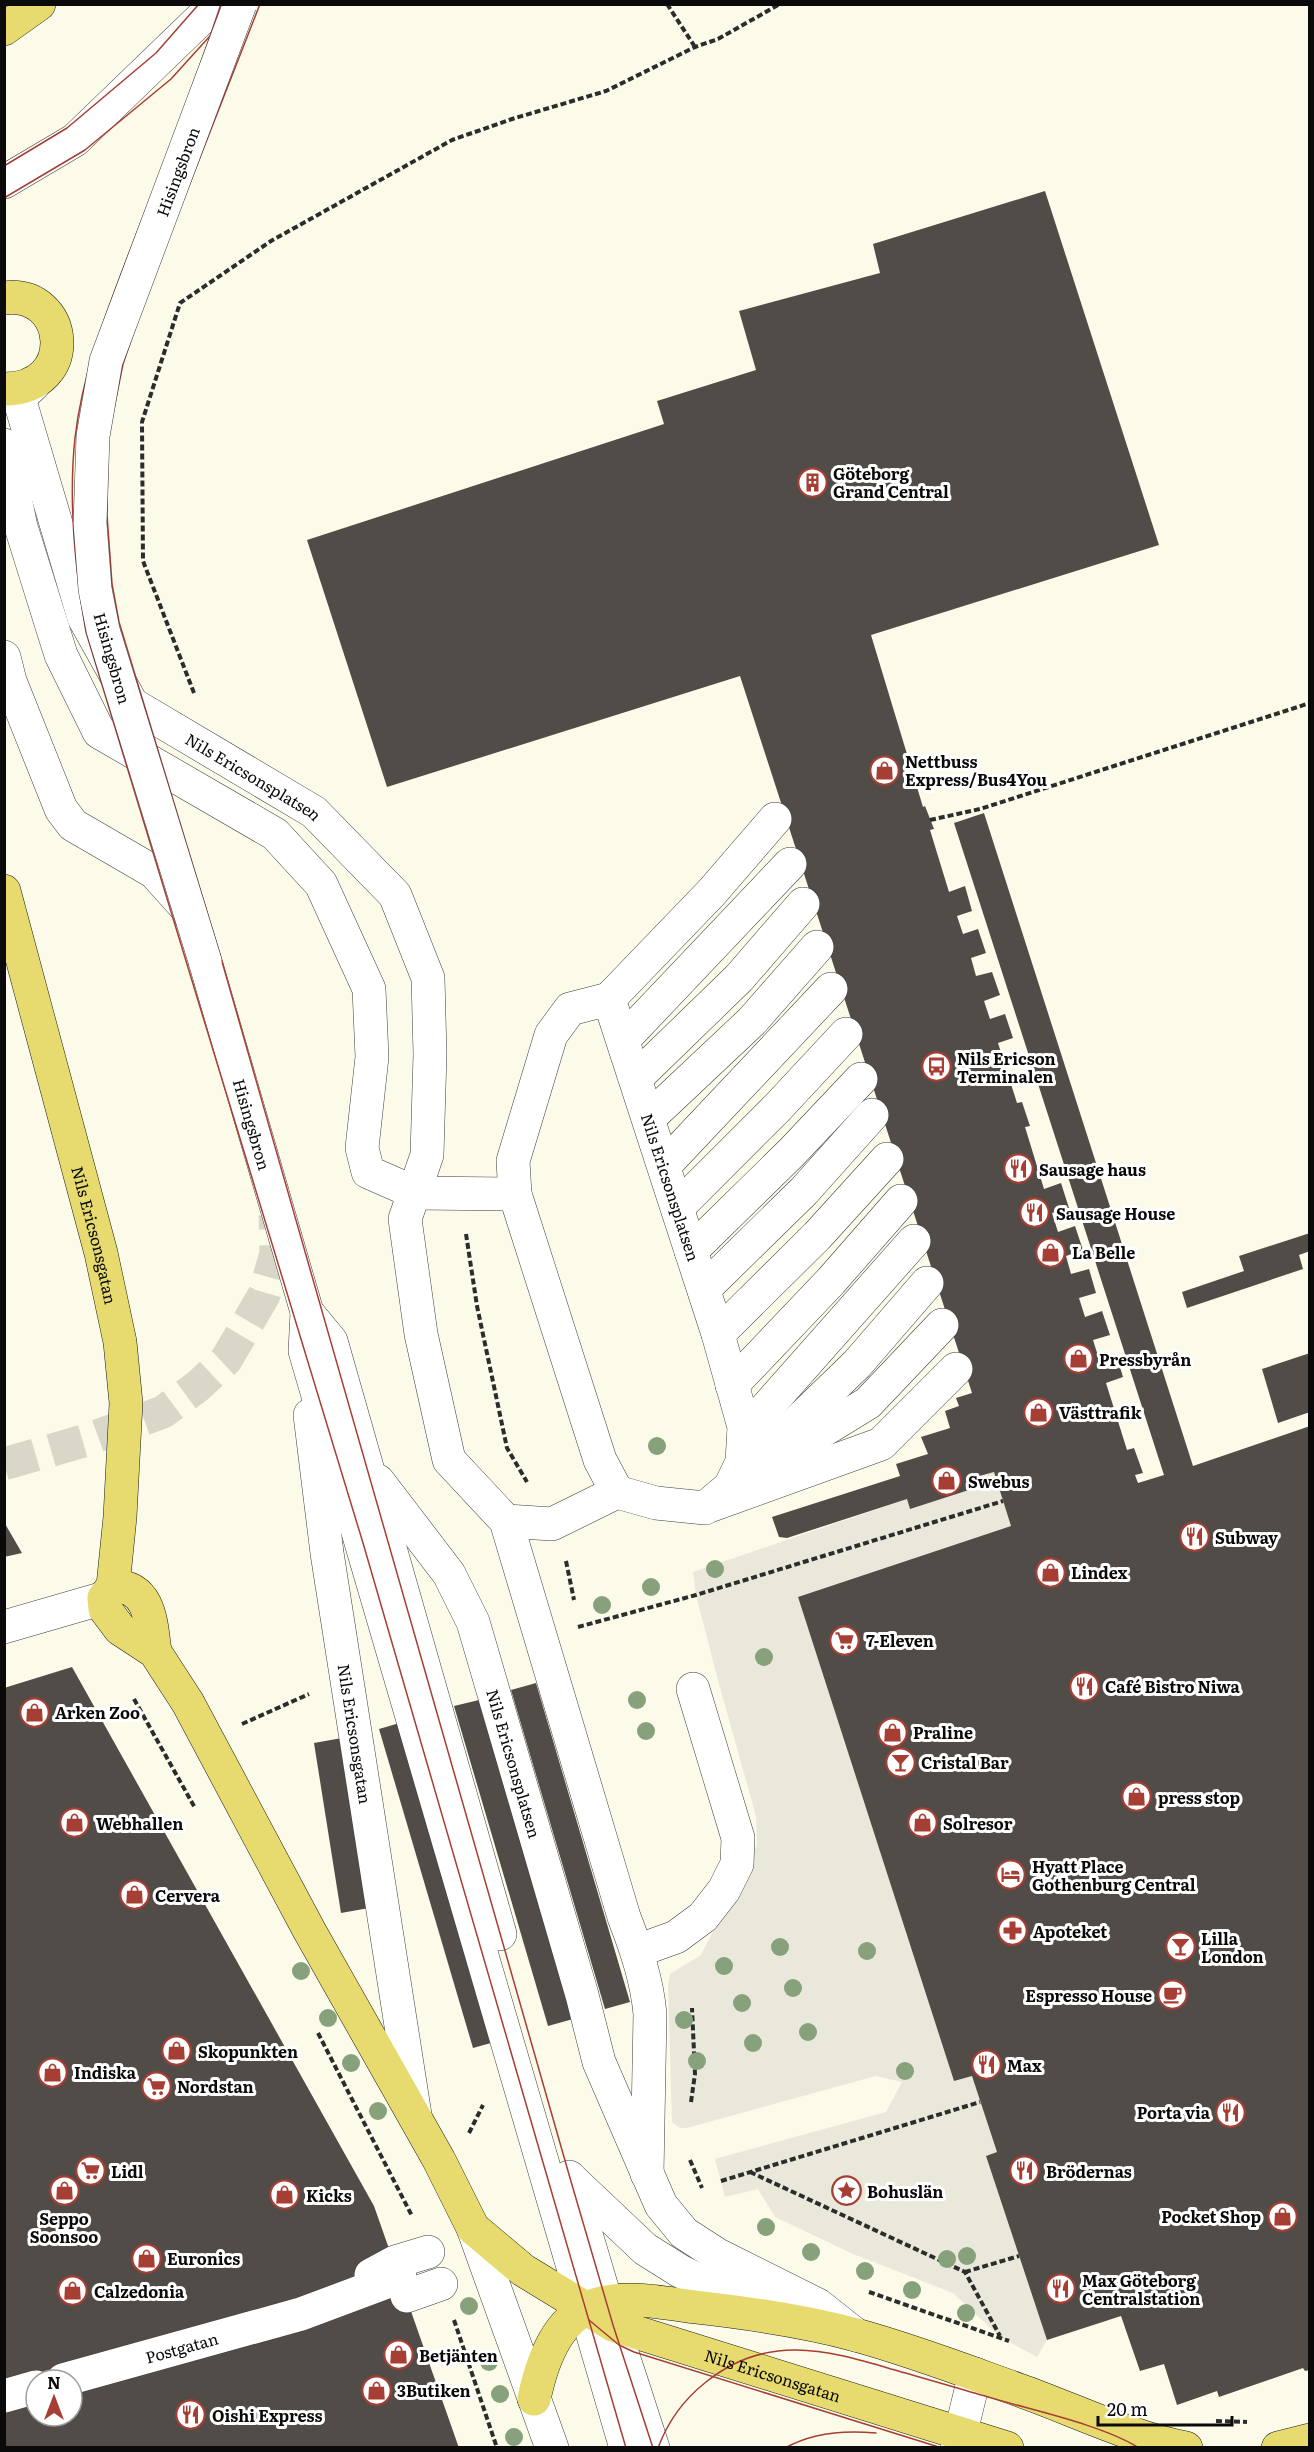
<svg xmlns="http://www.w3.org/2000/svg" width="1314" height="2452" font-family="Literata,serif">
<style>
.plaza{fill:#eae8da}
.building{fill:#514c47;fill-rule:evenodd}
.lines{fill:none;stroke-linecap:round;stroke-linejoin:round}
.minor-tunnel{stroke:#d8d7c8;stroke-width:33;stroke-dasharray:33 16;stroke-linecap:butt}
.minor-casing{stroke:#3d3d3d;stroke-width:34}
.major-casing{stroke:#1b1b1b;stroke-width:34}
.path{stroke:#2c2c2c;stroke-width:4;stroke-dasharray:6 3;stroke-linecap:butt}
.minor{stroke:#fff;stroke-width:33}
.major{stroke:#e7da6e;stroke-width:33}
.tram{stroke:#a73e34;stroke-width:1.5}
.minor-bridge-casing{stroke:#3d3d3d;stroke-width:34;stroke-linecap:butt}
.minor-bridge{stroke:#fff;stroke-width:33}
.tree{fill:#87a17c}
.labels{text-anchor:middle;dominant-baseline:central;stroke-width:6;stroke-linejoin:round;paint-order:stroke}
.street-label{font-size:16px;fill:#0a0a0a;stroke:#fff}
.poi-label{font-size:16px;font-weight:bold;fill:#0a0a0a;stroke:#fff;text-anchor:start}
</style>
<rect width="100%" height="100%" fill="#fcfbe9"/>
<!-- plaza -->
<polygon class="plaza" points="994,1472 1011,1526 798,1597 954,2081 972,2076 997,2152 986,2156 1047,2340 1037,2357 1000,2337 953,2293 853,2254 775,2217 758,2189 725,2197 715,2159 886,2112 902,2082 876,2076 687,2128 680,2128 672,2122 668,1984 670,1974 701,1955 757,1845 756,1816 717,1677 696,1595 693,1572 907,1499 910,1508 972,1478"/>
<!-- building -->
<g class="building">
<polygon points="1045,191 1159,545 871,635 923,807 925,806 934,829 930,830 949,892 965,886 972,911 957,916 963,934 978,929 986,953 971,958 976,976 992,972 1000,995 984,1001 990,1019 1005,1014 1013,1038 998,1043 1017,1103 1022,1102 1030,1126 1025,1127 1044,1189 1061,1183 1069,1208 1052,1213 1058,1232 1075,1226 1083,1250 1066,1256 1071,1274 1089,1269 1096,1293 1079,1298 1085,1317 1102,1311 1110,1335 1093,1340 1099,1359 1116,1354 1123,1377 1106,1383 1127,1450 1134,1448 1143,1473 1135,1475 1138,1483 1164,1475 954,823 984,813 1193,1466 1310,1426 1310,2370 1305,2371 1303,2368 1219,2397 1217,2391 1177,2405 1164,2364 1140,2371 1121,2316 1047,2340 986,2156 997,2152 972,2076 954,2081 798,1597 1011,1526 994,1472 972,1478 975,1488 910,1509 907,1499 787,1538 779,1537 772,1517 900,1476 896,1464 928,1454 921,1437 950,1428 945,1411 959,1406 956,1398 972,1393 740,676 387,787 307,540 664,424 657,401 756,370 739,311 880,273 873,244"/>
<polygon points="1310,1233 1310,1251 1299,1255 1303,1269 1187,1308 1182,1292 1244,1271 1239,1256"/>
<polygon points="1310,1353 1310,1412 1278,1423 1262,1369"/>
<polygon points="4,1522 22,1553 4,1557"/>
<path d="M72,1667L374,2206L459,2448H4V1688ZM36,2380H72V2416H36Z"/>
<polygon points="536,1683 630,2002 605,2009 511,1690"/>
<polygon points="479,1700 573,2019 548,2026 454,1706"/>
<polygon points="403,1722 498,2041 473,2048 379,1729"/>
<polygon points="342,1738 369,1908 341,1913 314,1743"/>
</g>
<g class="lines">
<!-- minor-tunnel -->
<polyline class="minor-tunnel" points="4,1464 83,1441 163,1412 198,1386 226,1360 264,1295 276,1253 275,1215"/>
<defs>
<g id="minor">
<polyline points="4,182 75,140 216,4"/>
<path id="s1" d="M34,384L19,398L84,618L132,704L314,812L395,895L428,978L430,1054L427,1155L405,1219L421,1334L449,1460L506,1521L624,1917C636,1948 647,1980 650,2014L647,2174"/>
<polyline points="4,445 21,527 61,655 99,732 275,834 321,884 369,989 372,1057 362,1148 368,1172 416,1193 515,1194"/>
<polyline points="4,657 10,681 61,809 73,825 154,872 190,912 191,917"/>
<path id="s2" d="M205,961L307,1312L305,1351L626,2448"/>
<polyline points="609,999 712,892 775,819"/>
<polyline points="623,1040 790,864"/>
<polyline points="636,1078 739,978 803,904"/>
<polyline points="649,1118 752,1021 817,947"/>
<polyline points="664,1166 831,989"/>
<polyline points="678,1207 778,1107 846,1034"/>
<polyline points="691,1251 792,1152 861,1079"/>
<polyline points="704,1289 804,1191 872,1115"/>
<polyline points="307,1312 331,1341 500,1934"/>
<polyline points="718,1334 817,1236 887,1159"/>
<polyline points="732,1385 831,1281 901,1201"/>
<path id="s3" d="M310,1415L327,1553L415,2115"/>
<polyline points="744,1433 914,1241"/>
<polyline points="783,1455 868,1403 942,1325"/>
<path id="s4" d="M378,1481L449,1574L473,1622L582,1995L599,2062L661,2205L684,2233L718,2255L818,2305L856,2335"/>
<polyline points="733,1484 857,1364 927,1283"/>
<polyline points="712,1505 881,1444 956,1369"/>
<polyline points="506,1521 552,1524 617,1492 656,1503 705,1508 730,1487 742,1462 744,1427 718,1334 609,999 570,1009 551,1035 513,1161 515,1194 600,1460 617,1492"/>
<polyline points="4,1627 104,1598"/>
<polyline points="637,1951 676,1937 703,1917 724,1890 737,1864 738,1838 693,1689"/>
<polyline points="569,2177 613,2325 653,2448"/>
<polyline points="571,2179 645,2249 680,2271 766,2314"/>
<polyline points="473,2228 552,2448"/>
<polyline points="371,2275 395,2262 428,2252"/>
<polyline points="407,2296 441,2284"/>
<path id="s5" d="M63,2380L301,2314L400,2277"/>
<polyline points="4,2396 36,2387"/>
<polyline points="957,2448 975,2374"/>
</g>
<g id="major">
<polyline points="4,29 39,4"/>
<path d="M4,298C69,289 80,389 4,389"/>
<path id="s6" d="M4,891L101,1253L120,1342L126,1403L120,1517L113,1586L104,1598L105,1609L120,1629L155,1652L188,1703L309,1930L439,2160L473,2228L523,2270L613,2325L1007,2448"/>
<path d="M113,1586C151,1586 151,1623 155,1652"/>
<path d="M534,2399C541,2365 556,2320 592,2306C623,2294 663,2303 695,2307C749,2313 804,2321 856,2335C911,2350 966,2371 1019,2390C1073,2409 1131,2438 1186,2448"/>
<polyline points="1278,2448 1310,2440"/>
</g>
</defs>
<!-- minor casing -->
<use href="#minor" class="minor-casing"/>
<!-- major casing -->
<use href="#major" class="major-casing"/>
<!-- path -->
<g class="path">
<polyline points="667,4 695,47"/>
<polyline points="194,693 143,561 142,422 180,303 271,241 452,140 512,119 606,91 695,47 718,39 780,4"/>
<polyline points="930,820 980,809 1310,703"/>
<polyline points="466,1234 477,1306 507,1448 527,1482"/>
<polyline points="566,1561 574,1600"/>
<polyline points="578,1627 696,1595 1003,1501"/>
<polyline points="134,1699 195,1808"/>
<polyline points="242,1724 309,1694"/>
<polyline points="318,2033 412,2216"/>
<polyline points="691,2102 695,2074 692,2008"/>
<polyline points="469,2133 483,2105"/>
<polyline points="690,2160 702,2188"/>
<polyline points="750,2172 965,2272 1000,2336"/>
<polyline points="721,2181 980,2102"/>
<polyline points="965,2272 1019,2256"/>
<polyline points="869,2292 1009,2341"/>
<polyline points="454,2320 497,2448"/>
<polyline points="1216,2421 1247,2422"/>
</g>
<!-- minor -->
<use href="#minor" class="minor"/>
<!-- major -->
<use href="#major" class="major"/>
<!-- tram -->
<g class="tram">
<path d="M221,4C195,82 166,158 136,235C111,301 83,367 75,438C68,503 75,569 86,632L363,1543L626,2448"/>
<polyline points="260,4 147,293 123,364 108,438 107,515 112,584 119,622 221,958 570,2178 613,2325 653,2448"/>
<polyline points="4,166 67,128 156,53 199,4"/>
<polyline points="4,198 85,150 171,79 239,4"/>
<polyline points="589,2320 619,2345 634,2352 942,2448"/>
<path d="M658,2448C668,2421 683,2400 706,2382C766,2334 824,2349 891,2369C924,2378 956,2388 988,2397C1031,2410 1103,2425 1139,2448"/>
<path d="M785,2448C813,2432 845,2430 876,2433"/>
</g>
<defs>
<g id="minor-bridge">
<path id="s7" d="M205,961L103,630L95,589L90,523L93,436L106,361L240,4"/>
</g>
</defs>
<!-- minor-bridge casing -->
<use href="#minor-bridge" class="minor-bridge-casing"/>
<!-- minor-bridge -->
<use href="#minor-bridge" class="minor-bridge"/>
</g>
<!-- trees -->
<g class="tree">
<circle cx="657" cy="1446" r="9"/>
<circle cx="715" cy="1569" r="9"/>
<circle cx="651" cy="1587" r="9"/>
<circle cx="602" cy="1605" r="9"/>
<circle cx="764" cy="1657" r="9"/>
<circle cx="637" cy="1700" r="9"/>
<circle cx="646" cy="1731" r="9"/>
<circle cx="780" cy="1947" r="9"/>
<circle cx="867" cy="1951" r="9"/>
<circle cx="724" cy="1966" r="9"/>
<circle cx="301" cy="1971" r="9"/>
<circle cx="793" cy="1988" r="9"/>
<circle cx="742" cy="2003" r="9"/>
<circle cx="328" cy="2018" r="9"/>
<circle cx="684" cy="2020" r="9"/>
<circle cx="808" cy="2032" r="9"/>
<circle cx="753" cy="2043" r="9"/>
<circle cx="697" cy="2061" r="9"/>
<circle cx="351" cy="2063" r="9"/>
<circle cx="905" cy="2071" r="9"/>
<circle cx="378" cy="2111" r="9"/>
<circle cx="766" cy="2227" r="9"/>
<circle cx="811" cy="2252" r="9"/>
<circle cx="967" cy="2256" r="9"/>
<circle cx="947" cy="2259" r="9"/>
<circle cx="865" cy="2271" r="9"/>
<circle cx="912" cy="2290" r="9"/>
<circle cx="469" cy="2306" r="9"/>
<circle cx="966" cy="2313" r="9"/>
<circle cx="489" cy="2362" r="9"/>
<circle cx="500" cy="2394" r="9"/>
<circle cx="514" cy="2437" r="9"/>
</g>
<!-- icons -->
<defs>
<symbol id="building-ring" viewBox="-11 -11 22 22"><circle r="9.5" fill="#fff" stroke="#a73e34" stroke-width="1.5"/><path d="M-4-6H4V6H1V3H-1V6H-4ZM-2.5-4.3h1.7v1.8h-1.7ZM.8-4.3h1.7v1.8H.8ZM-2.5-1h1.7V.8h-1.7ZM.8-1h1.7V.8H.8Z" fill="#a73e34"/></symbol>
<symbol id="shop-ring" viewBox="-11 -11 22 22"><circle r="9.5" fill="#fff" stroke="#a73e34" stroke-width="1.5"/><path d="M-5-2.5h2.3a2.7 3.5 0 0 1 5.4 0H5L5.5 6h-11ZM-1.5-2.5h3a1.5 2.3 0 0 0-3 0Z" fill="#a73e34"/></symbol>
<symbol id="bus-ring" viewBox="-11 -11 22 22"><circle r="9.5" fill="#fff" stroke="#a73e34" stroke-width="1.5"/><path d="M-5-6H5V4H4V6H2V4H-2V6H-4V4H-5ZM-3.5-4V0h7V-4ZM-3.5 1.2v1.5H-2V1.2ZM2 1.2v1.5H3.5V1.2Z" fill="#a73e34"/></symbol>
<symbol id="restaurant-ring" viewBox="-11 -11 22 22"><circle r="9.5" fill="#fff" stroke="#a73e34" stroke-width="1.5"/><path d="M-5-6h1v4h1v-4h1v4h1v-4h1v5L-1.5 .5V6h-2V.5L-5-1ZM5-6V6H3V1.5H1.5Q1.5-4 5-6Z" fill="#a73e34"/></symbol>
<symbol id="supermarket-ring" viewBox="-11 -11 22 22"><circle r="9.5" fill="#fff" stroke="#a73e34" stroke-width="1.5"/><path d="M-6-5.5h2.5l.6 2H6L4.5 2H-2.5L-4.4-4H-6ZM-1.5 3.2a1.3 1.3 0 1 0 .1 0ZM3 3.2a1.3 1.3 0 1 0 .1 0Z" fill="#a73e34"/></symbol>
<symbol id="bar-ring" viewBox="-11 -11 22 22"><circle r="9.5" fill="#fff" stroke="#a73e34" stroke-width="1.5"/><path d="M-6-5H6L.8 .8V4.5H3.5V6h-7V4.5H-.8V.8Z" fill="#a73e34"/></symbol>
<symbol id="hotel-ring" viewBox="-11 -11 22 22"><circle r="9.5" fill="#fff" stroke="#a73e34" stroke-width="1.5"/><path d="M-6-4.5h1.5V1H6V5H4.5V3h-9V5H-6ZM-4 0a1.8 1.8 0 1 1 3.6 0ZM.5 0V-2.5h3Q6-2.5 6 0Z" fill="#a73e34"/></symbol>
<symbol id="pharmacy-ring" viewBox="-11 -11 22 22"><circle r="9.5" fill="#fff" stroke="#a73e34" stroke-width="1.5"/><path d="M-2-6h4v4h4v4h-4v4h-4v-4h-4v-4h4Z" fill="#a73e34"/></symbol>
<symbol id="cafe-ring" viewBox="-11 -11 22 22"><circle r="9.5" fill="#fff" stroke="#a73e34" stroke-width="1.5"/><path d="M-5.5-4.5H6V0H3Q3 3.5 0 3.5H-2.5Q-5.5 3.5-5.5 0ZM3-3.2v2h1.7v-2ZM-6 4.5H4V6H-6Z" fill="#a73e34"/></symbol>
<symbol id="sight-ring" viewBox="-11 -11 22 22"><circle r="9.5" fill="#fff" stroke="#a73e34" stroke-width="1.5"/><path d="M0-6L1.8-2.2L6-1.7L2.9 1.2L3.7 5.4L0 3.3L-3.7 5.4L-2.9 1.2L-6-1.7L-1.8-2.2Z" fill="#a73e34"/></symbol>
</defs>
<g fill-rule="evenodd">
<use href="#building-ring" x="796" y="466" width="33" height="33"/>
<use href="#shop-ring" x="868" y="754" width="33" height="33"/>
<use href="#bus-ring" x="920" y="1050" width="33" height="33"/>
<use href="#restaurant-ring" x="1002" y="1152" width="33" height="33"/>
<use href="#restaurant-ring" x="1018" y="1196" width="33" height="33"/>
<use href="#shop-ring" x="1034" y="1236" width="33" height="33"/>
<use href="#shop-ring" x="1062" y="1342" width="33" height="33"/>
<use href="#shop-ring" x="1022" y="1396" width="33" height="33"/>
<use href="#shop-ring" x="930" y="1464" width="33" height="33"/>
<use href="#restaurant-ring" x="1178" y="1520" width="33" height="33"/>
<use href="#shop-ring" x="1034" y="1556" width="33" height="33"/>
<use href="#supermarket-ring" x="828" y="1624" width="33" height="33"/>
<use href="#restaurant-ring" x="1068" y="1670" width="33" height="33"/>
<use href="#shop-ring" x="18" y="1696" width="33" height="33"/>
<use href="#shop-ring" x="876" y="1716" width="33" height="33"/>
<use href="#bar-ring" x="884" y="1746" width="33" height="33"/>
<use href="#shop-ring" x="1120" y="1780" width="33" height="33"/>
<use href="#shop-ring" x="58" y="1806" width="33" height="33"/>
<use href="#shop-ring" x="906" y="1806" width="33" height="33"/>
<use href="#hotel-ring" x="994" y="1858" width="33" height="33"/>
<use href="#shop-ring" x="118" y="1878" width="33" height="33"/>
<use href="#pharmacy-ring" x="996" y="1914" width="33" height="33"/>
<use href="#bar-ring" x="1164" y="1930" width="33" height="33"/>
<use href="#cafe-ring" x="1156" y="1978" width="33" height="33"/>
<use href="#shop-ring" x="160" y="2034" width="33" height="33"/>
<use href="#restaurant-ring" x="970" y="2048" width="33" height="33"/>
<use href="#shop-ring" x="36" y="2056" width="33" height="33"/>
<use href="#supermarket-ring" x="140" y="2070" width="33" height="33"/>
<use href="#restaurant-ring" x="1214" y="2096" width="33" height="33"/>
<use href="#supermarket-ring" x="74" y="2154" width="33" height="33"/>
<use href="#restaurant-ring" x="1008" y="2154" width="33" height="33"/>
<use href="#shop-ring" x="48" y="2174" width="33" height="33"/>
<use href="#sight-ring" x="830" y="2174" width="33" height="33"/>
<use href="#shop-ring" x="268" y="2178" width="33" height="33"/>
<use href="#shop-ring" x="1266" y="2200" width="33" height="33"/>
<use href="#shop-ring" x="130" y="2242" width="33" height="33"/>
<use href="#restaurant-ring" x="1044" y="2272" width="33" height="33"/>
<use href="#shop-ring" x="56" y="2274" width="33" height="33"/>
<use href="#shop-ring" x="382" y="2338" width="33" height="33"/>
<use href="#shop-ring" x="360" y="2374" width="33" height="33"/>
<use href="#restaurant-ring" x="174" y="2398" width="33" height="33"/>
</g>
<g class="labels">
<!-- street labels -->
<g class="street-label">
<text stroke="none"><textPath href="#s7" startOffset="820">Hisingsbron</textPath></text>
<text transform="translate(113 658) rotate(74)">Hisingsbron</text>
<text stroke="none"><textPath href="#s1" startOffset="490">Nils Ericsonsplatsen</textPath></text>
<text stroke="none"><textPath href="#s2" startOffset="170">Hisingsbron</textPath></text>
<text transform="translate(671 1187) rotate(72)">Nils Ericsonsplatsen</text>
<text stroke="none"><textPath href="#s6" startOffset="356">Nils Ericsonsgatan</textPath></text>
<text stroke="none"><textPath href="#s3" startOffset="322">Nils Ericsonsgatan</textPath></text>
<text stroke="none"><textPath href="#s4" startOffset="318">Nils Ericsonsplatsen</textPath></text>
<text stroke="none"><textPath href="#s5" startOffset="123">Postgatan</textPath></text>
<text stroke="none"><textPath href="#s6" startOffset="1800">Nils Ericsonsgatan</textPath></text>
</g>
<!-- poi labels -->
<g class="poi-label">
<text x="833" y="473">Göteborg<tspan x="833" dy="18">Grand Central</tspan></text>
<text x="905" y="761">Nettbuss<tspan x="905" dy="18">Express/Bus4You</tspan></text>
<text x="957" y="1058">Nils Ericson<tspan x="957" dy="18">Terminalen</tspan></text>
<text x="1039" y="1169">Sausage haus</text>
<text x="1056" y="1213">Sausage House</text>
<text x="1072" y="1252">La Belle</text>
<text x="1099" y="1359">Pressbyrån</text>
<text x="1059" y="1412">Västtrafik</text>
<text x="968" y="1481">Swebus</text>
<text x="1215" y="1537">Subway</text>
<text x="1071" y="1572">Lindex</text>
<text x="866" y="1640">7-Eleven</text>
<text x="1105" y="1686">Café Bistro Niwa</text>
<text x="55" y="1712">Arken Zoo</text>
<text x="913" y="1732">Praline</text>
<text x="921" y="1762">Cristal Bar</text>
<text x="1158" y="1797">press stop</text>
<text x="96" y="1823">Webhallen</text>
<text x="943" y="1823">Solresor</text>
<text x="1032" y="1866">Hyatt Place<tspan x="1032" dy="18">Gothenburg Central</tspan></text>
<text x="155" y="1895">Cervera</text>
<text x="1033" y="1931">Apoteket</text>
<text x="1201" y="1938">Lilla<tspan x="1201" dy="18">London</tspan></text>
<text x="1152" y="1995" text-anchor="end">Espresso House</text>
<text x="198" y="2051">Skopunkten</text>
<text x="1007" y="2065">Max</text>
<text x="74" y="2072">Indiska</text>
<text x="177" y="2086">Nordstan</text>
<text x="1210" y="2112" text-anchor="end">Porta via</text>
<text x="111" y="2171">Lidl</text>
<text x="1046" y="2171">Brödernas</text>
<text x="867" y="2191">Bohuslän</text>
<text x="306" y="2195">Kicks</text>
<text x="1261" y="2216" text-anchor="end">Pocket Shop</text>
<text x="64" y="2218" text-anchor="middle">Seppo<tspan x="64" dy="18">Soonsoo</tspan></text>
<text x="167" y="2258">Euronics</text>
<text x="1082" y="2280">Max Göteborg<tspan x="1082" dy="18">Centralstation</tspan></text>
<text x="94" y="2291">Calzedonia</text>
<text x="419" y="2355">Betjänten</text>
<text x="397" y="2390">3Butiken</text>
<text x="212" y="2415">Oishi Express</text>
</g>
</g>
<!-- border -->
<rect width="1314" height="2452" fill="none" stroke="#0a0a0a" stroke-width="12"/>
<!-- north arrow -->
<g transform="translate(54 2398)"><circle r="28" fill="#ffffff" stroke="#9d9d9d" stroke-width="1.5"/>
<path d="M0-4.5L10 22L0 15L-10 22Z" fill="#a73e34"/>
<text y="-9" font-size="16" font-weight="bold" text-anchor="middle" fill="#0a0a0a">N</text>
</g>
<!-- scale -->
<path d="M1098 2416v9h134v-9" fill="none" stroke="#0a0a0a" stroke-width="3"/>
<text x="1107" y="2416" font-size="18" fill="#0a0a0a" stroke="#ffffff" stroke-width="4.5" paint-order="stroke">20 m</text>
</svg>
